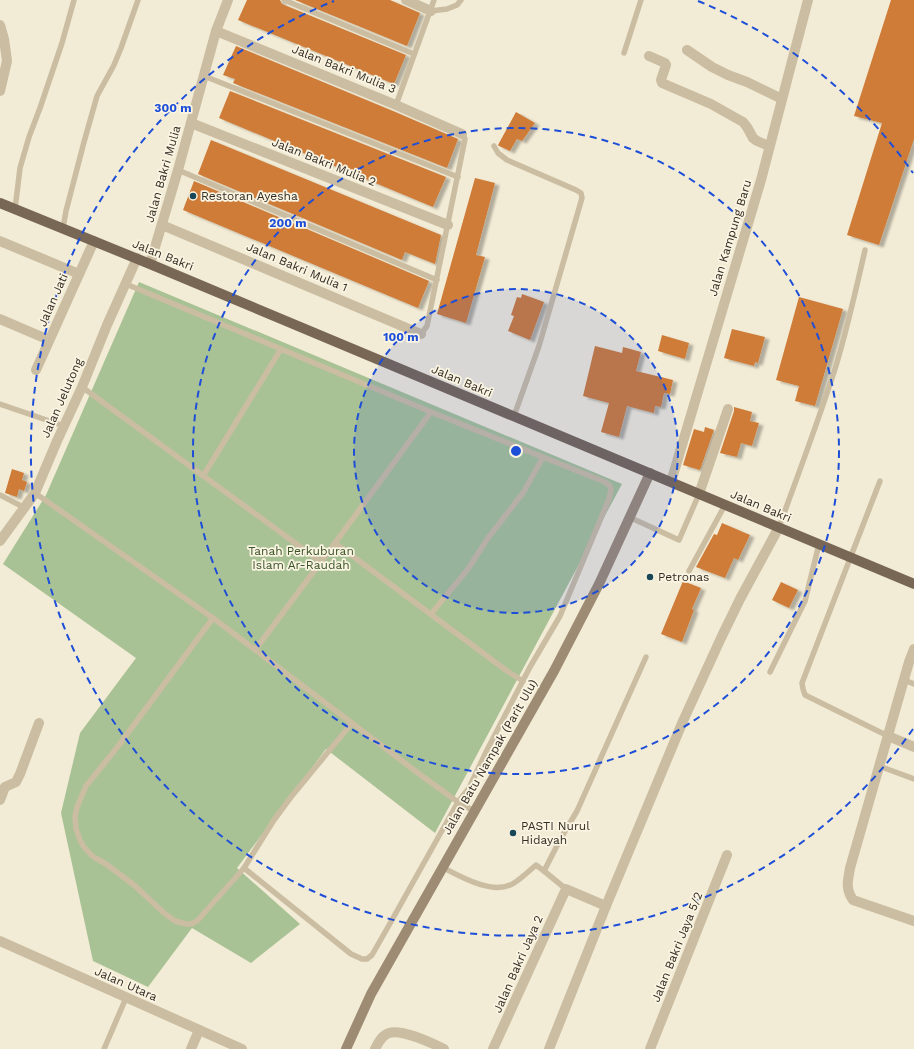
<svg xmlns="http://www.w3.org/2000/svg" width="914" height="1049" font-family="'Work Sans',sans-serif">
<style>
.green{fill:#a9c295}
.building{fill:#ce7b37;filter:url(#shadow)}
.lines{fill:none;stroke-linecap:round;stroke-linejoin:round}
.lane{stroke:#cbbda1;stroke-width:5.5}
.street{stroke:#cbbda1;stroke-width:10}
.secondary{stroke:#9e8b73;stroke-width:10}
.primary{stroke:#786754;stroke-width:10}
.ring{fill:none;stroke:#1d4ed8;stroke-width:2;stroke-dasharray:7 5}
.poi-dot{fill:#184758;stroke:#faf4e2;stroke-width:1.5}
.labels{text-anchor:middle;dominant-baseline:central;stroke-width:3.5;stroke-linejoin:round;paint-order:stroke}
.street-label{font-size:12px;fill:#342d24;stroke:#faf4e2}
.poi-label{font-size:12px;fill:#342d24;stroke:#faf4e2;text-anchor:start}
.park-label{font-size:12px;fill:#3a5427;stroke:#faf4e2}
.centre{fill:#1d4ed8;stroke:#faf4e2;stroke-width:2}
.ring-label{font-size:12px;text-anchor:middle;font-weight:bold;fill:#1d4ed8;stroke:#faf4e2;stroke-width:3.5;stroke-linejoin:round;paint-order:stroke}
</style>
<defs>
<filter id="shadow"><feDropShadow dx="4.5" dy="2.5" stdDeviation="1" flood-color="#0004"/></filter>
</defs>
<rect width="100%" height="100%" fill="#f2ebd5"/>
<!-- green -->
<polygon class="green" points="139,282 622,484 435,833 326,749 237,868 300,924 251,963 192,928 148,987 93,961 61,813 80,733 136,658 3,564 46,495"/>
<!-- building -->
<g class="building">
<polygon points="247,0 280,0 282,4 406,55 394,84 238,20"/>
<polygon points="295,0 390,0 420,13 407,46"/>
<polygon points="891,0 914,0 914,139 879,245 847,235 882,123 854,116"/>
<polygon points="236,46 393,111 458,139 447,168 233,83 235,79 223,75"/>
<polygon points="230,91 446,177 433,207 219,118"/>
<polygon points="516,112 535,123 522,141 517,139 510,151 499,146 498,145"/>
<polygon points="211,140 441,235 435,264 405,252 402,260 198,174"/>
<polygon points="475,178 495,183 476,255 485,257 466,323 437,314"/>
<polygon points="194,181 429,281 418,308 183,210"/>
<polygon points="522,294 544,302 530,340 508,331 514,316 511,315 517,297 521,298"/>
<polygon points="799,297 843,309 815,406 795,401 799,386 776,380"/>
<polygon points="732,329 765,337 758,363 755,362 754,366 724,358"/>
<polygon points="662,335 689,343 685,359 658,351"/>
<polygon points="595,346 622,353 623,347 641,352 636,371 673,380 670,394 664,393 661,407 655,406 654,413 627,406 619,437 601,432 609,403 583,396"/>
<polygon points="734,407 752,412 750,421 759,423 752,446 741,443 737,457 720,453 734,411"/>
<polygon points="705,427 714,430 700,470 683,465 694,429 704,432"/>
<polygon points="12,469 24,473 22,480 27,482 24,491 19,489 17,497 5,493"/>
<polygon points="722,523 750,535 738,560 734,558 725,578 696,567 714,534 717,535"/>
<polygon points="683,581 701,588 692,609 694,610 682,642 661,634"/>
<polygon points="781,582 798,590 789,608 772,600"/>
</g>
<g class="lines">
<!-- lane -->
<g class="lane">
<polyline points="284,0 414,54"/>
<polyline points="431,11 447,9 457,5 461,0"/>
<polyline points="624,53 641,0"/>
<polyline points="204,76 458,177"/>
<polyline points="396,105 434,0"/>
<polyline points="494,146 498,153 507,160 576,190 581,193 582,198 539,346 514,416"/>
<polyline points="178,170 437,280"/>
<polyline points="15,209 20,168 29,137 40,108 62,43 74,0"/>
<polyline points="63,228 66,211 84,142 97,96 114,65 121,48 138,0"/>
<polyline points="126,284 431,412 605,482 610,486 611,490 609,499 560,616 530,667 486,752 469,788 458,802 388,927 372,955 367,959 362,959 351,954 244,868"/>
<polyline points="421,334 427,326 465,139 462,134"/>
<polyline points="82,387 321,562"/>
<polyline points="0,404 64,426"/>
<polyline points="203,476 281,349"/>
<polyline points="880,481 802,683 803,689 805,695 888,736"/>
<polyline points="35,493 213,618 422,776 458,802 474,811"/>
<polyline points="0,495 25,508"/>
<polyline points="629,517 679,540 699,494"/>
<path d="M779,527C798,475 818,422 835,369C847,330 856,290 865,250"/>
<polyline points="335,543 507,671 523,681"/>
<polyline points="689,571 725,505"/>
<polyline points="431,614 468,569 488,538 523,493 543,457"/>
<polyline points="213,618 119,745 86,786 77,807 75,817 76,829 80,840 84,847 92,856 106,864 134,885 164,913 175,921 186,924 191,924 197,921 244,868 274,820 291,797 352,723"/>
<polyline points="255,650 335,543 431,412"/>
<polyline points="770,672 805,601 819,544"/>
<polyline points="904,680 914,684"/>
<polyline points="879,766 914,779"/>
<path d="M442,867C461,877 494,896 514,883C522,878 529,871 536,865L544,871"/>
<polyline points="566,889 544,871 561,838 577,811 646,657"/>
<polyline points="104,1049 126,998"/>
</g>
<!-- street -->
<g class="street">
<polyline points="406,0 431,11"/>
<polyline points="0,25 4,39 7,61 0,91"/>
<polyline points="216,31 396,105 455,131 462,134"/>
<polyline points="687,50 712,67 728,75 747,82 782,99"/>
<polyline points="649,56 665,63 666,65 661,80 662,83 711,104 743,122 747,127 753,138 757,141 769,146"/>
<polyline points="191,123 448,225"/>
<polyline points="162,225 421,334"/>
<polyline points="0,241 79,274"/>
<polyline points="150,264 178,170 216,31 228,0"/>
<polyline points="0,319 49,340"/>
<polyline points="36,370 94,241"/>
<polyline points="671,482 761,180 808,0"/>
<polyline points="699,494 728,409"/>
<polyline points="0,541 35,493 57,441 82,387 107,325 137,258"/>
<path d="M914,649L909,662L850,868C848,881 845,888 853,900L914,921"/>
<polyline points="888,736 914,747"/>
<polyline points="5,787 16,782 20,774 39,723"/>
<polyline points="0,800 5,787"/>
<polyline points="0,941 242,1049"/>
<polyline points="191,1049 199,1030"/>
<path d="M375,1049C378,1043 382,1035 389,1033C402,1029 432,1043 444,1049"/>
<polyline points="493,1049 566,889 606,906"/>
<polyline points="549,1049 606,906 683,721 721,638 740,599 779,527"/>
<polyline points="650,1049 727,855"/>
</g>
<!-- secondary -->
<polyline class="secondary" points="346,1049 371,994 554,671 599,584 650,473"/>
<!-- primary -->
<polyline class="primary" points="0,203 150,264 914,584"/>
</g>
<!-- distance rings -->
<circle cx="516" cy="451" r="162" fill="#1d4ed8" fill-opacity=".12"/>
<g class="ring">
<circle cx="516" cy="451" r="162"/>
<circle cx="516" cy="451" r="323"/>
<path d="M913 729A485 485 0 1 1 334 1M698 1A485 485 0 0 1 913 173"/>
</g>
<!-- markers -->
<g class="poi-dot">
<circle cx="193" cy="196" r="4"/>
<circle cx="650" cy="577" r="4"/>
<circle cx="513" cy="833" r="4"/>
</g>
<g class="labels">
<!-- street labels -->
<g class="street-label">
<text transform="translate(344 69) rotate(22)">Jalan Bakri Mulia 3</text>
<text transform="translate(324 162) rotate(22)">Jalan Bakri Mulia 2</text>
<text transform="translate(163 174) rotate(-74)">Jalan Bakri Mulia</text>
<text transform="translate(730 238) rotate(-73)">Jalan Kampung Baru</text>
<text transform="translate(163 255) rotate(22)">Jalan Bakri</text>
<text transform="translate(297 267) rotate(23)">Jalan Bakri Mulia 1</text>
<text transform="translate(53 300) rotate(-66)">Jalan Jati</text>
<text transform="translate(462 381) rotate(23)">Jalan Bakri</text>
<text transform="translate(62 398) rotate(-66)">Jalan Jelutong</text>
<text transform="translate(761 506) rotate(23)">Jalan Bakri</text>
<text transform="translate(490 757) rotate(-60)">Jalan Batu Nampak (Parit Ulu)</text>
<text transform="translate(677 947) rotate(-68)">Jalan Bakri Jaya 5/2</text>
<text transform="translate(518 964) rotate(-66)">Jalan Bakri Jaya 2</text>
<text transform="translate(126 984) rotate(24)">Jalan Utara</text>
</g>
<!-- poi labels -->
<g class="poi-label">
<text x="201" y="196">Restoran Ayesha</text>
<text x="658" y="577">Petronas</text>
<text x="521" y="826">PASTI Nurul<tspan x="521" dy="14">Hidayah</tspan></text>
</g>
<!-- park labels -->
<g class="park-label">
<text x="301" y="551">Tanah Perkuburan<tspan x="301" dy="14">Islam Ar-Raudah</tspan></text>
</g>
</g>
<circle cx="516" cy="451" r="6" class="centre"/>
<g class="ring-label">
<text x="173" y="112">300 m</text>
<text x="288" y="227">200 m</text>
<text x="401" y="341">100 m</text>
</g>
</svg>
